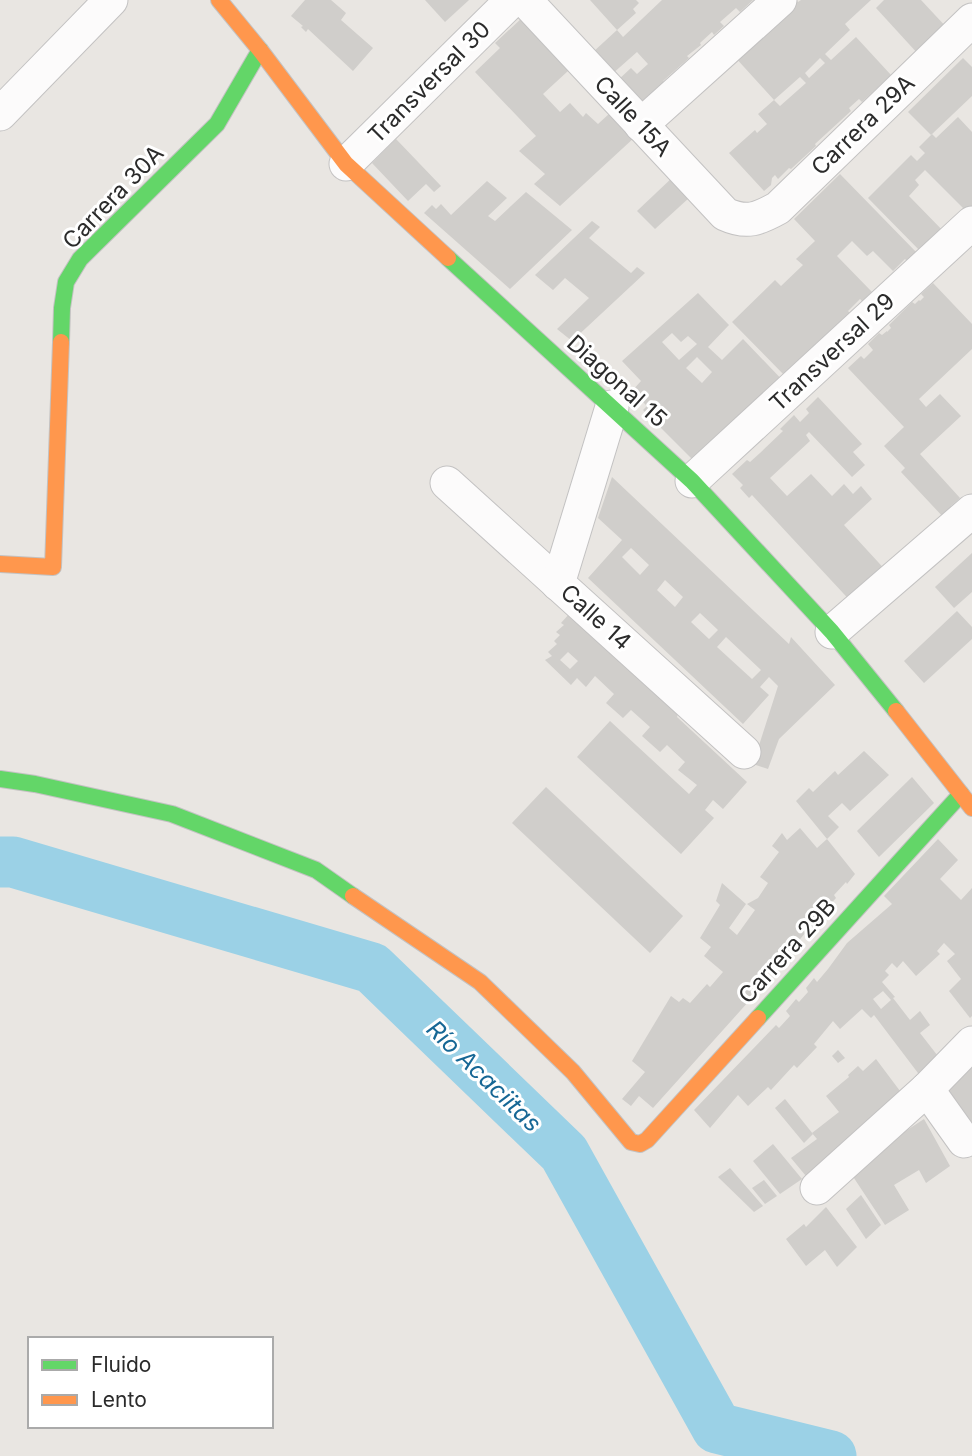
<svg xmlns="http://www.w3.org/2000/svg" width="972" height="1456" font-family="Inter,sans-serif">
<style>
.lines{fill:none;stroke-linecap:round;stroke-linejoin:round}
.river{stroke:#9bd1e6;stroke-width:51}
.building{fill:#d0cecb;fill-rule:evenodd}
.street-casing{stroke:#c3c2c2;stroke-width:35}
.fast-casing{stroke:#c3c2c2;stroke-width:18}
.slow-casing{stroke:#c3c2c2;stroke-width:18}
.street{stroke:#fcfbfb;stroke-width:33}
.fast{stroke:#63d668;stroke-width:16}
.slow{stroke:#ff974d;stroke-width:16}
.labels{text-anchor:middle;dominant-baseline:central;stroke-width:6;stroke-linejoin:round;paint-order:stroke}
.street-label{font-size:23px;fill:#2b2b2b;stroke:#fff}
.water-label{font-size:24px;font-style:italic;fill:#166795;stroke:#fff}
</style>
<rect width="100%" height="100%" fill="#e9e6e2"/>
<g class="lines">
<!-- river -->
<polyline class="river" points="0,862 13,862 372,968 564,1153 717,1428 831,1456"/>
</g>
<!-- building -->
<g class="building">
<polygon points="305,0 331,0 346,13 341,20 373,48 353,71 308,29 306,32 301,27 303,26 291,16"/>
<polygon points="425,0 469,0 445,22"/>
<polygon points="590,0 636,0 639,3 633,9 636,13 617,30"/>
<polygon points="662,0 753,0 740,12 736,8 720,22 724,26 714,35 712,32 700,43 701,45 687,56 689,58 663,81 666,84 640,107 617,81 631,68 637,74 648,64 637,52 611,75 592,53 617,30 623,37"/>
<path d="M791,0H796L798,2L801,0H871L845,24L850,30L825,54L831,60L856,37L891,75L862,102L859,99L849,108L851,111L815,144L816,146L791,169L789,168L778,179L775,175L772,178L771,185L764,191L729,153L755,130L757,133L767,124L758,114L774,100L780,106L806,83L800,77L774,100L734,56ZM820,58L825,63L809,78L805,73Z"/>
<polygon points="884,0 921,0 948,29 919,55 876,8"/>
<polygon points="522,18 556,54 554,56 568,71 543,94 560,112 570,103 583,117 586,113 598,124 610,113 635,137 560,206 534,184 545,174 519,151 536,136 475,72 500,48 495,43"/>
<polygon points="963,58 972,67 972,96 931,135 908,112"/>
<polygon points="958,117 972,132 972,217 925,170 915,180 919,185 909,196 947,235 925,256 868,198 911,155 917,161 925,153 919,147 932,134 936,138"/>
<polygon points="396,139 441,186 434,192 426,184 408,201 372,163"/>
<polygon points="840,174 918,254 909,263 905,259 893,271 873,251 867,256 852,241 837,256 872,292 863,302 860,299 848,311 854,317 786,377 732,322 775,280 781,286 803,265 796,259 815,241 794,219"/>
<polygon points="674,176 690,197 655,229 637,211"/>
<polygon points="487,181 507,198 488,216 495,221 526,192 572,230 510,289 424,213 432,205 436,209 441,204 451,215"/>
<polygon points="592,221 600,227 589,238 631,273 637,267 645,273 572,341 557,329 589,298 565,278 553,290 535,275"/>
<polygon points="933,283 972,324 972,349 919,399 926,407 940,394 961,416 920,454 960,498 951,506 955,510 945,519 901,472 905,468 884,446 904,427 848,368 861,356 864,359 873,350 868,344 879,333 882,335 887,331 887,332 891,328 889,325 912,302 915,304 919,300 920,301 924,297 921,294"/>
<path d="M698,293L729,325L708,347L722,360L743,339L789,387L698,465L643,410L647,406L632,391L641,381L622,361ZM672,333L681,342L688,336L697,344L679,360L662,342ZM697,357L712,372L702,383L686,368Z"/>
<polygon points="818,397 862,444 853,452 865,465 852,477 809,432 806,435 810,441 770,478 787,496 811,474 832,496 844,484 853,494 861,486 872,499 844,525 890,575 856,607 752,495 749,498 740,488 743,485 732,474 747,460 750,462 760,453 783,431 780,429 794,415 800,422 809,413 806,409"/>
<path d="M612,477L789,644L791,637L835,685L779,739L768,769L753,764L778,686L769,677L760,687L769,695L743,724L588,578L622,540L598,518ZM631,548L649,565L640,575L622,557ZM665,580L683,597L675,607L657,590ZM700,613L718,630L709,639L691,622ZM726,637L761,670L752,679L717,647Z"/>
<polygon points="972,553 972,592 954,608 935,587"/>
<polygon points="957,611 972,627 972,639 924,683 904,661"/>
<path d="M570,613L678,714L677,717L747,782L723,809L713,800L705,810L714,818L681,854L577,757L610,721L689,794L697,785L678,770L685,762L667,745L660,752L642,736L650,727L631,710L623,718L606,703L614,694L595,676L586,687L577,678L571,685L545,660L552,656L548,652L557,644L554,641L560,635L556,632L564,625L561,623ZM568,652L578,661L570,669L560,660Z"/>
<polygon points="864,751 889,775 850,811 842,803 828,816 839,827 827,839 796,801 809,788 813,792 835,771 838,775"/>
<polygon points="912,777 934,803 879,857 857,831"/>
<polygon points="546,787 683,916 650,953 512,823"/>
<polygon points="800,828 817,848 827,839 855,874 847,884 846,882 834,895 836,898 826,909 827,913 809,934 806,932 796,944 790,938 773,963 775,965 765,976 767,981 653,1108 639,1096 631,1106 622,1099 645,1072 632,1061 671,996 679,1002 683,998 690,1003 707,984 710,987 723,972 704,956 711,947 700,938 720,905 716,901 722,883 746,904 729,928 737,935 755,910 747,904 758,898 768,883 760,877 779,852 772,846 782,833 787,840"/>
<path d="M938,839L958,860L940,879L961,900L972,888V1016L970,1018L949,991L961,979L947,961L955,954L944,943L937,951L940,954L916,976L903,961L897,968L892,963L885,971L889,975L882,982L895,997L893,998L910,1020L920,1011L930,1025L920,1033L941,1060L921,1077L874,1015L871,1018L862,1009L840,1029L833,1021L814,1044L817,1047L797,1068L794,1065L771,1090L768,1087L748,1106L738,1095L710,1128L694,1110L776,1025L779,1028L790,1016L786,1011L796,999L799,1002L808,992L806,988L814,978L817,982L828,969L847,943L892,904L884,896ZM883,991L891,1000L881,1009L873,999Z"/>
<polygon points="838,1050 845,1058 838,1063 832,1056"/>
<polygon points="876,1059 903,1095 833,1158 806,1176 791,1158 817,1139 812,1133 839,1112 826,1096 849,1077 848,1075 858,1066 863,1071"/>
<polygon points="972,1060 972,1142 943,1092"/>
<polygon points="785,1099 813,1134 804,1143 775,1108"/>
<polygon points="924,1119 950,1166 926,1183 919,1170 894,1185 909,1210 885,1225 848,1169"/>
<polygon points="773,1144 802,1179 780,1194 753,1161"/>
<polygon points="730,1168 763,1206 754,1212 718,1177"/>
<polygon points="764,1180 777,1196 765,1204 752,1188"/>
<polygon points="861,1195 881,1225 866,1239 846,1209"/>
<polygon points="826,1207 857,1247 837,1267 825,1250 806,1266 786,1239 804,1224 806,1227"/>
</g>
<g class="lines">
<defs>
<g id="street">
<path d="M525,0L725,214C747,224 758,219 778,208L972,20"/>
<polyline points="0,114 111,0"/>
<polyline points="641,125 780,0"/>
<polyline points="346,164 512,0"/>
<polyline points="692,481 972,223"/>
<polyline points="447,483 744,752"/>
<polyline points="558,584 612,407"/>
<polyline points="832,632 972,511"/>
<polyline points="927,1089 964,1141"/>
<polyline points="817,1188 927,1089 972,1043"/>
</g>
<g id="fast">
<polyline points="448,258 692,481 832,632 896,711"/>
<polyline points="61,342 62,308 66,282 80,259 217,124 260,50"/>
<polyline points="0,779 35,784 172,814 316,870 353,896"/>
<polyline points="758,1018 961,794"/>
</g>
<g id="slow">
<polyline points="219,0 260,50 346,164 448,258"/>
<polyline points="0,564 53,567 61,342"/>
<polyline points="896,711 972,808"/>
<polyline points="353,896 480,982 573,1072 631,1142 640,1144 647,1140 758,1018"/>
</g>
</defs>
<!-- street casing -->
<use href="#street" class="street-casing"/>
<!-- fast casing -->
<use href="#fast" class="fast-casing"/>
<!-- slow casing -->
<use href="#slow" class="slow-casing"/>
<!-- street -->
<use href="#street" class="street"/>
<!-- fast -->
<use href="#fast" class="fast"/>
<!-- slow -->
<use href="#slow" class="slow"/>
</g>
<g class="labels">
<!-- street labels -->
<g class="street-label">
<text transform="translate(429 82) rotate(-45)">Transversal 30</text>
<text transform="translate(633 116) rotate(47)">Calle 15A</text>
<text transform="translate(863 125) rotate(-44)">Carrera 29A</text>
<text transform="translate(113 197) rotate(-46)">Carrera 30A</text>
<text transform="translate(832 352) rotate(-43)">Transversal 29</text>
<text transform="translate(617 381) rotate(42)">Diagonal 15</text>
<text transform="translate(596 617) rotate(42)">Calle 14</text>
<text transform="translate(787 951) rotate(-48)">Carrera 29B</text>
</g>
<!-- water labels -->
<g class="water-label">
<text transform="translate(484 1076) rotate(44)">Río Acaciitas</text>
</g>
</g>
<!-- legend -->
<rect x="28" y="1337" width="245" height="91" fill="#ffffff" stroke="#aaaaaa" stroke-width="2"/>
<rect x="42" y="1360" width="35" height="10" fill="#63d668" stroke="#aaaaaa" stroke-width="2"/>
<text x="91" y="1372" font-size="21" fill="#2b2b2b">Fluido</text>
<rect x="42" y="1395" width="35" height="10" fill="#ff974d" stroke="#aaaaaa" stroke-width="2"/>
<text x="91" y="1407" font-size="21" fill="#2b2b2b">Lento</text>
</svg>
